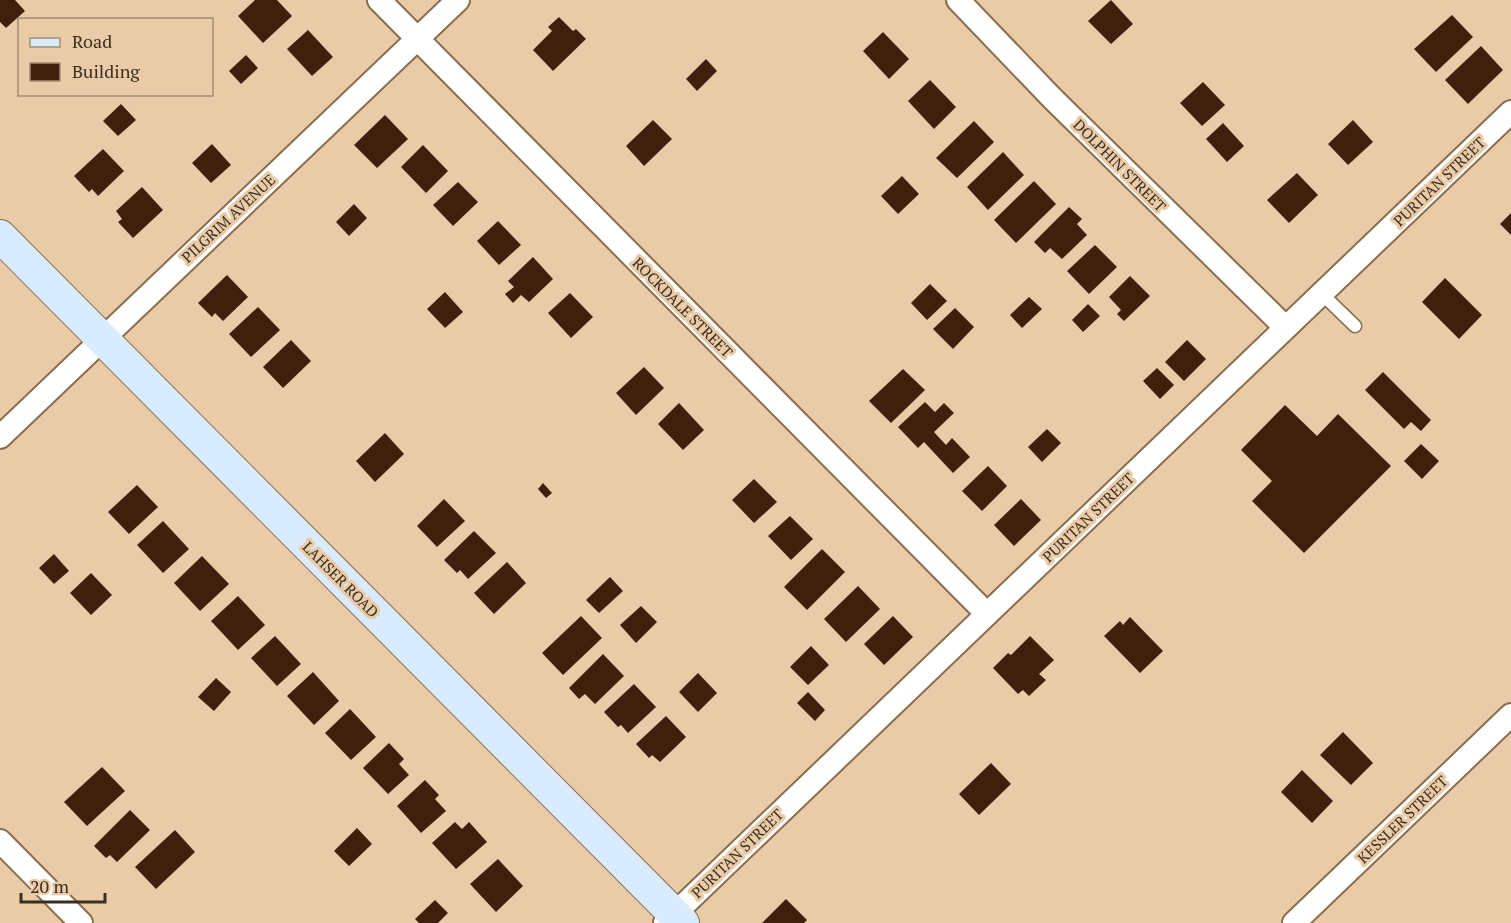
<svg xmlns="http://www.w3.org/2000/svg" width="1511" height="923" font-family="'PT Serif',serif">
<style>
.building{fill:#40200c}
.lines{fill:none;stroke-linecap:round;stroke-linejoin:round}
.service-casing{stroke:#896d4c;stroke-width:15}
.minor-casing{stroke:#896d4c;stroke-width:26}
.secondary-casing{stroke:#896d4c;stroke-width:34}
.service{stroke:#fff;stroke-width:12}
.minor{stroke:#fff;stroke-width:22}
.secondary{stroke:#d9ebfe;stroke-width:32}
.labels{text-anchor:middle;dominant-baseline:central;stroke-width:6;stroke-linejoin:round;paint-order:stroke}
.street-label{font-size:15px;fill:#3a2e20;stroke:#eacba8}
</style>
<rect width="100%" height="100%" fill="#eacba8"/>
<!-- building -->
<g class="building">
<polygon points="0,0 15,0 25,11 6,28 0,22"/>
<polygon points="255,0 277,0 292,16 263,43 238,16"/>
<polygon points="1111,0 1133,24 1111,44 1088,21"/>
<polygon points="1452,15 1473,37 1436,72 1414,49"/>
<polygon points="559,17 573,31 576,29 586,39 553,71 533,50 552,31 548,27"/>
<polygon points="308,30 333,57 312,76 287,49"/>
<polygon points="883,32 909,59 889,79 863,51"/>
<polygon points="1481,46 1503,70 1468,104 1445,80"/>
<polygon points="246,55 258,68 241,84 229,71"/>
<polygon points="706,59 717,71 697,91 686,79"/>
<polygon points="930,80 956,107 934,129 908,101"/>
<polygon points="1203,82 1225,105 1202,126 1180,103"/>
<polygon points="121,104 136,120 118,136 103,121"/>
<polygon points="385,115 408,139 377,168 354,145"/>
<polygon points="653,120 672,139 644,166 626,146"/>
<polygon points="1353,120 1373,142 1348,165 1328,144"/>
<polygon points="974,121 994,142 957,178 936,158"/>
<polygon points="1223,123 1244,146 1227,162 1206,139"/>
<polygon points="212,144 231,165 211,183 192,163"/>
<polygon points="423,145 448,171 426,193 401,167"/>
<polygon points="103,149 124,171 98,196 92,189 89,192 74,176"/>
<polygon points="1003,152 1024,175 988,210 967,187"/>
<polygon points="1297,173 1318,195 1289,223 1267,200"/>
<polygon points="902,176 919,194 898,214 881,196"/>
<polygon points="1034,181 1056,204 1016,243 994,220"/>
<polygon points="458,182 478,202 453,226 433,205"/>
<polygon points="142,187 163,210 133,238 118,222 122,219 116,211"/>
<polygon points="354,204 367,218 349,236 336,222"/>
<polygon points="1069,207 1082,219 1077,224 1087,235 1062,259 1050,248 1045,253 1034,242"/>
<polygon points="1511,213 1511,235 1500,224"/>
<polygon points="498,221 521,245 499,265 477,241"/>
<polygon points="1095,245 1117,267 1089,294 1067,271"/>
<polygon points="533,257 553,279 529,302 521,295 513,303 505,294 514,287 508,281"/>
<polygon points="227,275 248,297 223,321 215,313 212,317 198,303"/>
<polygon points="1130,276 1150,296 1124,321 1117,314 1121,310 1109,297"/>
<polygon points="1445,278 1482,315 1459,339 1422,302"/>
<polygon points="930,284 947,301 927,320 911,303"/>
<polygon points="445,292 463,312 445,328 427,309"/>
<polygon points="570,293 593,317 571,338 548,313"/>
<polygon points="1029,297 1042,309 1022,328 1010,315"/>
<polygon points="1088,304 1100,316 1083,332 1072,320"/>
<polygon points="258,307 280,330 251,357 229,334"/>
<polygon points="955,308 974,327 953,349 933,329"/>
<polygon points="291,340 311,361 283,388 263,367"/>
<polygon points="1187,340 1206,359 1184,381 1165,362"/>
<polygon points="644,367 664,388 636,415 616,393"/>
<polygon points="1157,368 1174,385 1160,399 1143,381"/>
<polygon points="903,369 925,390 891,423 869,401"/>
<polygon points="1383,372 1431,420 1421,431 1411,422 1404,429 1365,390"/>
<polygon points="925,402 935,412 944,403 954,413 934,432 946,445 952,438 970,457 953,473 924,442 918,448 898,427"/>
<polygon points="679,403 704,430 683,450 658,424"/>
<polygon points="1285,405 1317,436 1338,414 1391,466 1304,553 1252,501 1272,481 1241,450"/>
<polygon points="1047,429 1061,443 1042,462 1028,447"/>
<polygon points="385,433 404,454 375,482 356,461"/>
<polygon points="1421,444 1439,461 1422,479 1404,461"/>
<polygon points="988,466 1007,486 982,511 962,491"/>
<polygon points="754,479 777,502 754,523 732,500"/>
<polygon points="543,483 552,493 546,498 538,489"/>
<polygon points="137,485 158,507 129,534 108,512"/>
<polygon points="444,499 465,521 437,547 417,526"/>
<polygon points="1021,499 1041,520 1014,546 994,525"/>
<polygon points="790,516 813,539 791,560 768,536"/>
<polygon points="163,521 189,549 163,573 137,545"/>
<polygon points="474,531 496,553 468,579 460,570 457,573 444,560"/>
<polygon points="822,549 845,572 807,610 784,587"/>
<polygon points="54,554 69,571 54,584 39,568"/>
<polygon points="202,556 229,584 200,611 174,583"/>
<polygon points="507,562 526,583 494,614 474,593"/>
<polygon points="91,573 112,595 91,615 70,593"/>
<polygon points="610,577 623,591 599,613 586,600"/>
<polygon points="858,586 880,609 846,642 824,619"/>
<polygon points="238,596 265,625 238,650 211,621"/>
<polygon points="641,606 657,622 636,643 620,625"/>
<polygon points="581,616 602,638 563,675 542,653"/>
<polygon points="893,616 913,637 884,665 864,644"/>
<polygon points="1130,617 1163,651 1140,673 1104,636 1120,621 1123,625"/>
<polygon points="275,636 301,664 277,686 251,658"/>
<polygon points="1030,636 1054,660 1039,674 1046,680 1029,696 1023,690 1018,694 993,668 1008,653 1011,655"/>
<polygon points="811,646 829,665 808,685 790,667"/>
<polygon points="603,654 624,676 595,704 585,694 579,699 569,688"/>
<polygon points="313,672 339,701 314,725 287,696"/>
<polygon points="698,673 717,693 698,712 679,692"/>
<polygon points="216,678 231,692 214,711 198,697"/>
<polygon points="634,684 656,707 628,733 621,725 618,727 604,712"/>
<polygon points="808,692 825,710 815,721 797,703"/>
<polygon points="350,709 376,737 351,760 325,733"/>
<polygon points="666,716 686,737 660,762 652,755 649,758 636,744"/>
<polygon points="1343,732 1373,763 1351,785 1320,755"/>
<polygon points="389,743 404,759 399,764 409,775 388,794 363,768"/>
<polygon points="991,763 1011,784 979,815 959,794"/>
<polygon points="102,767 125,791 87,826 64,802"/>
<polygon points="1302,770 1333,801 1312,823 1281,792"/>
<polygon points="425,780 439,795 435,799 446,811 421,833 397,806"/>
<polygon points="130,810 150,830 117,862 110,855 106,858 94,846"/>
<polygon points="455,822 462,829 469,822 487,842 456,869 432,843"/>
<polygon points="357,828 372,844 349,866 334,851"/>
<polygon points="175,830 195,852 156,889 135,867"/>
<polygon points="498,859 523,886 496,912 470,884"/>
<polygon points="786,899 807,920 804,923 762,923"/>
<polygon points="435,900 448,913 438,923 419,923 415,919"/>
</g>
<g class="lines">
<defs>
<polyline id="service" points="1321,293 1355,326"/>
<g id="minor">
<polyline points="379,0 987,614"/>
<polyline points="958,0 1052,98 1285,327"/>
<polyline points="0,437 458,0"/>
<polyline points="0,841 81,923"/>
<polyline points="665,923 1511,112"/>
<polyline points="1294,923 1511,715"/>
</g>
<polyline id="secondary" points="0,236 683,923"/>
</defs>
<!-- service casing -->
<use href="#service" class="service-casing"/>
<!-- minor casing -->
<use href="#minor" class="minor-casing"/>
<!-- secondary casing -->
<use href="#secondary" class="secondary-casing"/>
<!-- service -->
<use href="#service" class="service"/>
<!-- minor -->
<use href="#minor" class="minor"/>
<!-- secondary -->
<use href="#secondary" class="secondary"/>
</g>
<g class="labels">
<!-- street labels -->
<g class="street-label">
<text transform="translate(1120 165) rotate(45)">DOLPHIN STREET</text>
<text transform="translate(1439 181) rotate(-44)">PURITAN STREET</text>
<text transform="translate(228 218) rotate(-43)">PILGRIM AVENUE</text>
<text transform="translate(683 307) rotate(45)">ROCKDALE STREET</text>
<text transform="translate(1088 517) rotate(-44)">PURITAN STREET</text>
<text transform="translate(341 579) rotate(45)">LAHSER ROAD</text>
<text transform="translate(1402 819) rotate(-44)">KESSLER STREET</text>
<text transform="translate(737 853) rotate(-44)">PURITAN STREET</text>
</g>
</g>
<!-- legend -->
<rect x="18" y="18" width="195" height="78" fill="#eacba8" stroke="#a48c72" stroke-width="1.5"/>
<rect x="30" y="38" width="30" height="9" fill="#d9ebfe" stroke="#a48c72" stroke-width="1.5"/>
<text x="72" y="48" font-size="18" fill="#3a2e20">Road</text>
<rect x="30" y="63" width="30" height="18" fill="#40200c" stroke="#a48c72" stroke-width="1.5"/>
<text x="72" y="78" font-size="18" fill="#3a2e20">Building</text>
<!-- scale -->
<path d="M21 893v9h84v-9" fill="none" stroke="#3a2e20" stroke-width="3"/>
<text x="30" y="893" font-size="18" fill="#3a2e20" stroke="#eacba8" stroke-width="4.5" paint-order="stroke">20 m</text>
</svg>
